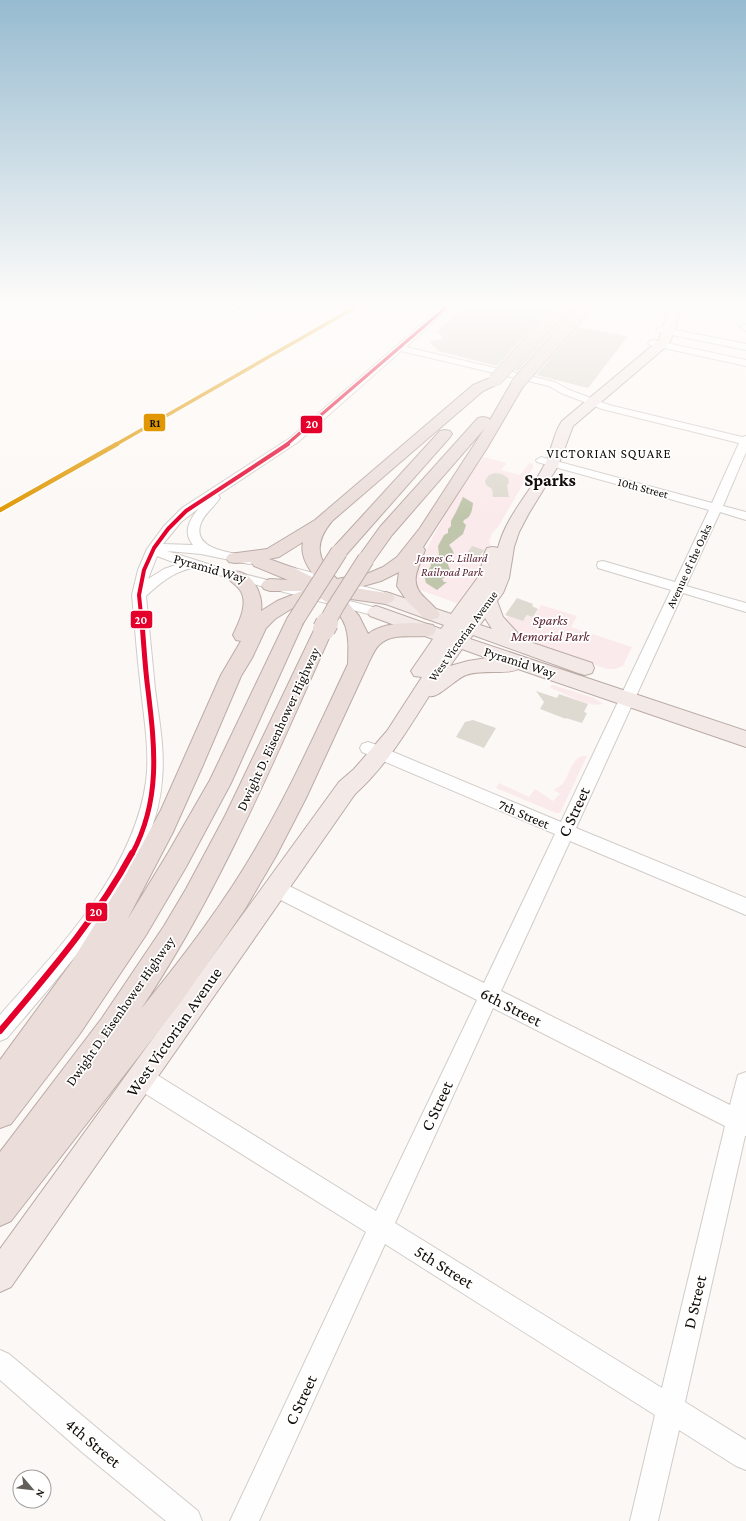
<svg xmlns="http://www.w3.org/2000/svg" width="746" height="1521" font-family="'Crimson Pro',serif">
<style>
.green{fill:#fbeaeb}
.water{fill:#bfc6ab}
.building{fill:#dedad1}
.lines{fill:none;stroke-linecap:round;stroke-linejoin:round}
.minor-casing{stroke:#d1ccc8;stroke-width:2}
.major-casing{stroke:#bbaba6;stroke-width:2}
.highway-casing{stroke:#bbaba6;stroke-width:2}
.minor{fill:#fffefe;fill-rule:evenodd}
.major{fill:#f3eae8;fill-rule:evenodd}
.highway{fill:#eaddda;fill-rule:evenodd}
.rail{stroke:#b8b7b5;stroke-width:2;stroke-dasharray:4.5 2.5;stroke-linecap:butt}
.highway-bridge-far2-casing{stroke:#bbaba6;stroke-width:14;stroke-linecap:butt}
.highway-bridge-far1-casing{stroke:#bbaba6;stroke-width:18;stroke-linecap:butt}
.highway-bridge-casing{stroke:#bbaba6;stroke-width:24;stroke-linecap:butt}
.highway-bridge-far2{stroke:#eaddda;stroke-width:13}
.highway-bridge-far1{stroke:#eaddda;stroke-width:16}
.highway-bridge{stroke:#eaddda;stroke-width:22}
.bus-1-far3-casing{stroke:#fff;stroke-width:5}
.bus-1-far2-casing{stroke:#fff;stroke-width:6}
.bus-1-far1-casing{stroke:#fff;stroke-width:8}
.bus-1-casing{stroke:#fff;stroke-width:9}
.bus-1-far3{stroke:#e4002b;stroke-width:3}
.bus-1-far2{stroke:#e4002b;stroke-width:4}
.bus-1-far1{stroke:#e4002b;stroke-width:5}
.bus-1{stroke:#e4002b;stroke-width:6}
.rail-1-far1-casing{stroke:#fff;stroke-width:5.5}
.rail-1-casing{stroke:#fff;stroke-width:7}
.rail-1-far1{stroke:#e09701;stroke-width:3.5}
.rail-1{stroke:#e09701;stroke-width:4.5}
.labels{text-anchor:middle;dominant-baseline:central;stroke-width:3.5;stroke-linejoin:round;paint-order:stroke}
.far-street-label{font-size:12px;fill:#110c07;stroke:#fff}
.far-park-label{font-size:12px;font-style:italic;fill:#592231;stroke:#fff}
.far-neighbourhood-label{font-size:13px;letter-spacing:1px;fill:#110c07;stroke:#fff}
.street-label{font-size:14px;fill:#110c07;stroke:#fff}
.park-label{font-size:14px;font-style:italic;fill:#592231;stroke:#fff}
.near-street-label{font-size:17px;fill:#110c07;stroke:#fff}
.far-town-label{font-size:18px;font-weight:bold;fill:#110c07;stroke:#fff}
.line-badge{stroke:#fff;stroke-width:1.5}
.badge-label{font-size:11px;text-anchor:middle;font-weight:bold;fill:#fff}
.pale-badge-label{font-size:11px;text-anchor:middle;font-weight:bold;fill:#111}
</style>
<rect width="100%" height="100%" fill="#fcf8f5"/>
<!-- green -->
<g class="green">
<polygon points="484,457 507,463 501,470 520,475 529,463 533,464 533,467 498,527 492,533 489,542 491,545 483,574 459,604 415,588 413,573 463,483"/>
<polygon points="541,605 577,616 571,627 632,647 623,666 615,669 607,669 525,640 519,637 503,624 508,616 523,621 528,615 534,617"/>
<path d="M553,685L594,698L603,704C588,708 565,693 551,688L550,686Z"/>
<path d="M582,756H587L560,813H556L496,788L499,783L529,797L535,789L553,801L560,794L554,790C557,787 562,786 564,782C570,773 571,760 582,756Z"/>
</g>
<!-- water -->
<path class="water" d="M463,497L473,503C472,511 471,517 464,520L463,522L466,525L463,534L449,545C459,558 450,555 448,565L452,574L442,579L444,582H447L437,590L426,583L424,575L431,566L430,561L439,555L438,546L444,535L448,533V529L451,526V521L456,512Z"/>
<!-- building -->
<g class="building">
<polygon points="467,304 555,304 497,366 438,351 429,341 444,339 437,331"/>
<polygon points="574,304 577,304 518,371 515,370 572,309"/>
<polygon points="578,327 628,336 588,388 536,375"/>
<polygon points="495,473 502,474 508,478 509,482 507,486 509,497 493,497 492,489 486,485 485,481 489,475"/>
<polygon points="472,546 484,550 476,561 464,557"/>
<polygon points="517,598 533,604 532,606 538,609 533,617 527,615 523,621 505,615"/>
<polygon points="536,691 557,698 559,694 588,704 584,712 587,713 582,723 566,718 566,719 540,709 544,702"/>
<polygon points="473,720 496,728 484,748 456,737 465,722"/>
</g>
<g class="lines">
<defs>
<g id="minor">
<path d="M445,304H454L406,347L555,382L567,389L609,405L742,437L746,436V452L723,506L746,512V520L720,512L686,586L746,603V612L683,593L576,828L746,898V915L570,841L501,991L730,1105L738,1075L746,1072V1136H745L685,1402L746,1440V1470L736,1466L679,1430L658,1521H630L655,1415L385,1244L259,1521H230L366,1232L133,1086L130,1078L133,1070L141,1067L149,1070L376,1211L477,1000L269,894L266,888L269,882L275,880L281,882L484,983L555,834L362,752L360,748L362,744L368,742L374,744L561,822L671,590L598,568L597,565L598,562L603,561L675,582L709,510L537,462L536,460L541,457L712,503L739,443L602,409L561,393L549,386L401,351L298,442L218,495L220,498C214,507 205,513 201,523C190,551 236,553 253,557L255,560L253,563L249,564L201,554L167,551L224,569L381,609L383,612L381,615L376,616L192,568C173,572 160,583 146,596C149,627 152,658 155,689C159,720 165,749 162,780C156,871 64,971 7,1038L0,1041V1015C58,949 133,873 146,782C150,751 144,719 141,689C137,657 135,626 132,595L138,570L147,549L164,526L182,508L290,438ZM199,508C190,519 182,532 193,545L163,544L181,522ZM157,556L178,564L164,569L148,579ZM493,1008L725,1126L662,1388L395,1223Z"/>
<polygon points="744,324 746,325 746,331 740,327"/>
<polygon points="660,327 746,344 746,350 657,332 656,330"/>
<polygon points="653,340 746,360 746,366 650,345 648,343 650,341"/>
<polygon points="287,566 384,592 386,595 384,598 379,599 282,573 281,570 282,567"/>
<polygon points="0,1350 9,1354 103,1433 198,1511 202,1521 166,1521 83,1453 0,1380"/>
</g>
<path id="major" d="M670,304H681L674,333L668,345L573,426L558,466L529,513L519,532L514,547L509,578L503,593L497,601L503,617L524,640L592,663L594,668L592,673L585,675L578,673L473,635L470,639L746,731V747L518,669C509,675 481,669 466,675C455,679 438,699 429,696C407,731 386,766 355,794L11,1287L0,1292V1249L339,782L354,769L387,731L422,677L414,676L411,671L433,639L370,616L367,612L370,608L376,606L382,608L441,629L444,625L380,602L377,598L380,594L386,592L451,614L479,576L485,552L487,548L493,547L498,548C506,516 530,493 545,464C552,450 553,434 562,421L659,340ZM485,618L492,629L480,625ZM462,649L487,658L468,661L450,666Z"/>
<g id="highway">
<path d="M495,376L500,377L502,380L500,383L483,391L332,521C313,544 317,560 337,579L369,573L383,567L397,557L420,528L485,428L392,535L372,563L366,564L360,563L357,559L380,527L478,418L483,417L488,418L490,420L513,380H523L525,383L487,448L423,547L425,550C418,570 408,582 425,598C430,603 436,608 440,614L438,618L431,620L424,618L407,601L397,586L399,572L381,581L356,588L392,594L395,598L392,602L386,604L344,598L359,616L368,634C382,622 415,621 433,625L436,630L433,635C415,639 393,631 379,645C374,650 371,658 368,664L306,798L276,856L245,909L181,1002L11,1221L0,1226V1152L102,1018L164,926L186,889L225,816L317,624L324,623L331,624L333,629C275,758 220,891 141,1009C183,957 227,900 260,841C293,784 320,723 348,664C349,633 350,619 322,599L306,602L291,609L275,619L266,628L252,658L241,676L203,765L173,832L127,920L168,853L210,780L286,621L288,617L295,615L302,617L304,621L231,783L186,867L146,935L79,1035L11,1124L0,1128V1060L71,963L125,876L161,810L221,675L241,641L236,640L233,635C239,622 249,603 240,590C236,584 230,582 226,576L229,572C250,567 264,593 261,611L277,601L302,591H270L264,589L261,585L264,581L270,579L288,580L254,566L251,562L235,563L229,562L226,558L229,554L267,549L315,520L473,385ZM303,542C300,556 308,569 318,580L294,568L269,559L279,557Z"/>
<polygon points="445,430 450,431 452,434 450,437 345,556 339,557 333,556 330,552 333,548 440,431"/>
</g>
</defs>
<!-- minor casing -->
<use href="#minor" class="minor-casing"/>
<!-- major casing -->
<use href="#major" class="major-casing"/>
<!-- highway casing -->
<use href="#highway" class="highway-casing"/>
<!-- minor -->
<use href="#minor" class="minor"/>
<!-- major -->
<use href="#major" class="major"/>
<!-- highway -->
<use href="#highway" class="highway"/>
<!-- rail -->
<polyline class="rail" points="232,312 244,304"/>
<defs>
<g id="highway-bridge-far2">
<polyline points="495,380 566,304"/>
<polyline points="518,383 588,304"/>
</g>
<g id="highway-bridge-far1">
<polyline points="295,621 339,552"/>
<polyline points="326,624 336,606 366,559"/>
</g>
<polyline id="highway-bridge" points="324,629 327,623"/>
</defs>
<!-- highway-bridge-far2 casing -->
<use href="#highway-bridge-far2" class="highway-bridge-far2-casing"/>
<!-- highway-bridge-far1 casing -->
<use href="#highway-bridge-far1" class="highway-bridge-far1-casing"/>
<!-- highway-bridge casing -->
<use href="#highway-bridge" class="highway-bridge-casing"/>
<!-- highway-bridge-far2 -->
<use href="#highway-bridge-far2" class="highway-bridge-far2"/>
<!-- highway-bridge-far1 -->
<use href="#highway-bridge-far1" class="highway-bridge-far1"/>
<!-- highway-bridge -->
<use href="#highway-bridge" class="highway-bridge"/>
<defs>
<polyline id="bus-1-far3" points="286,445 450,304"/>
<polyline id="bus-1-far2" points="142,624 139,595 144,570 154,548 168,529 186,511 288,444"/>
<path id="bus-1-far1" d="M132,854C161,800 155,748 148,690C145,668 144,646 142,623"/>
<path id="bus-1" d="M0,1031C48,974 97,918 132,853"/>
</defs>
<!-- bus-1-far3 casing -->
<use href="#bus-1-far3" class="bus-1-far3-casing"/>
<!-- bus-1-far2 casing -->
<use href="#bus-1-far2" class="bus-1-far2-casing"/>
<!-- bus-1-far1 casing -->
<use href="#bus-1-far1" class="bus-1-far1-casing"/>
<!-- bus-1 casing -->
<use href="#bus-1" class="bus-1-casing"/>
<!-- bus-1-far3 -->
<use href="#bus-1-far3" class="bus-1-far3"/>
<!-- bus-1-far2 -->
<use href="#bus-1-far2" class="bus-1-far2"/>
<!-- bus-1-far1 -->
<use href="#bus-1-far1" class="bus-1-far1"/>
<!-- bus-1 -->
<use href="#bus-1" class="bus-1"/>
<defs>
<polyline id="rail-1-far1" points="115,445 361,304"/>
<polyline id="rail-1" points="0,510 117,444"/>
</defs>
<!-- rail-1-far1 casing -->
<use href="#rail-1-far1" class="rail-1-far1-casing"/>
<!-- rail-1 casing -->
<use href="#rail-1" class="rail-1-casing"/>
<!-- rail-1-far1 -->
<use href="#rail-1-far1" class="rail-1-far1"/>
<!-- rail-1 -->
<use href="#rail-1" class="rail-1"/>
</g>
<!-- sky -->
<linearGradient id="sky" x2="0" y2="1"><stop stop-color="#97bbd0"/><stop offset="0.59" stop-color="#fefcfa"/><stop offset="1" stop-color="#fefcfa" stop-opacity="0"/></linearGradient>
<rect width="746" height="517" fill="url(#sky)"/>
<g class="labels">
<!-- far-street labels -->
<g class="far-street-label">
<text transform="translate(643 488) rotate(15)">10th Street</text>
<text transform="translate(689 566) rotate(-65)">Avenue of the Oaks</text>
<text transform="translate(463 636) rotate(-54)">West Victorian Avenue</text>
</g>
<!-- far-park labels -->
<g class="far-park-label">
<text x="452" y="558">James C. Lillard<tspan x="452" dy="14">Railroad Park</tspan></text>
</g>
<!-- far-neighbourhood labels -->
<g class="far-neighbourhood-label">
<text x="609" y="453">VICTORIAN SQUARE</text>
</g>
<!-- street labels -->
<g class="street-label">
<text transform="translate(210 568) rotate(16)">Pyramid Way</text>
<text transform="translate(520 662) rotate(18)">Pyramid Way</text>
<text transform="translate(278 729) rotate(-65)">Dwight D. Eisenhower Highway</text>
<text transform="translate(524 814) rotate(23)">7th Street</text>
<text transform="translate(120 1011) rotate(-55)">Dwight D. Eisenhower Highway</text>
</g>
<!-- park labels -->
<g class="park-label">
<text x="550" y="620">Sparks<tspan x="550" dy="16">Memorial Park</tspan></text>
</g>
<!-- near-street labels -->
<g class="near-street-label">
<text transform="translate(574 812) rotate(-65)">C Street</text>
<text transform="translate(511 1007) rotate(27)">6th Street</text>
<text transform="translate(174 1032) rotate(-55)">West Victorian Avenue</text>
<text transform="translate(437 1106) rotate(-65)">C Street</text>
<text transform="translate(444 1267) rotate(32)">5th Street</text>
<text transform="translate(695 1302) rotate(-77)">D Street</text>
<text transform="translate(301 1400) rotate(-65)">C Street</text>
<text transform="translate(93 1443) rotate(40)">4th Street</text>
</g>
<!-- far-town labels -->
<g class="far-town-label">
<text x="550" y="480">Sparks</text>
</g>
</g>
<g class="line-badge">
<rect x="143" y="413" width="23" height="19" rx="4" fill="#e09701"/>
<rect x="300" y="415" width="23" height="19" rx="4" fill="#e4002b"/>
<rect x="130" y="610" width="23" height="19" rx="4" fill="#e4002b"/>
<rect x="85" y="902" width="23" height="20" rx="4" fill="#e4002b"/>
</g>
<g class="badge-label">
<text x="312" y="428">20</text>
<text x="141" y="624">20</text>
<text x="96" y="916">20</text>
</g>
<g class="pale-badge-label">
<text x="155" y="427">R1</text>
</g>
<!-- north arrow -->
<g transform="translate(32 1489) rotate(118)"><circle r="19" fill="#ffffff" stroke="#a09e9c"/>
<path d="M0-3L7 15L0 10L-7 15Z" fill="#635f5a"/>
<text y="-6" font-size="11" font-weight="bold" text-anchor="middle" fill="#110c07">N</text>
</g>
</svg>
